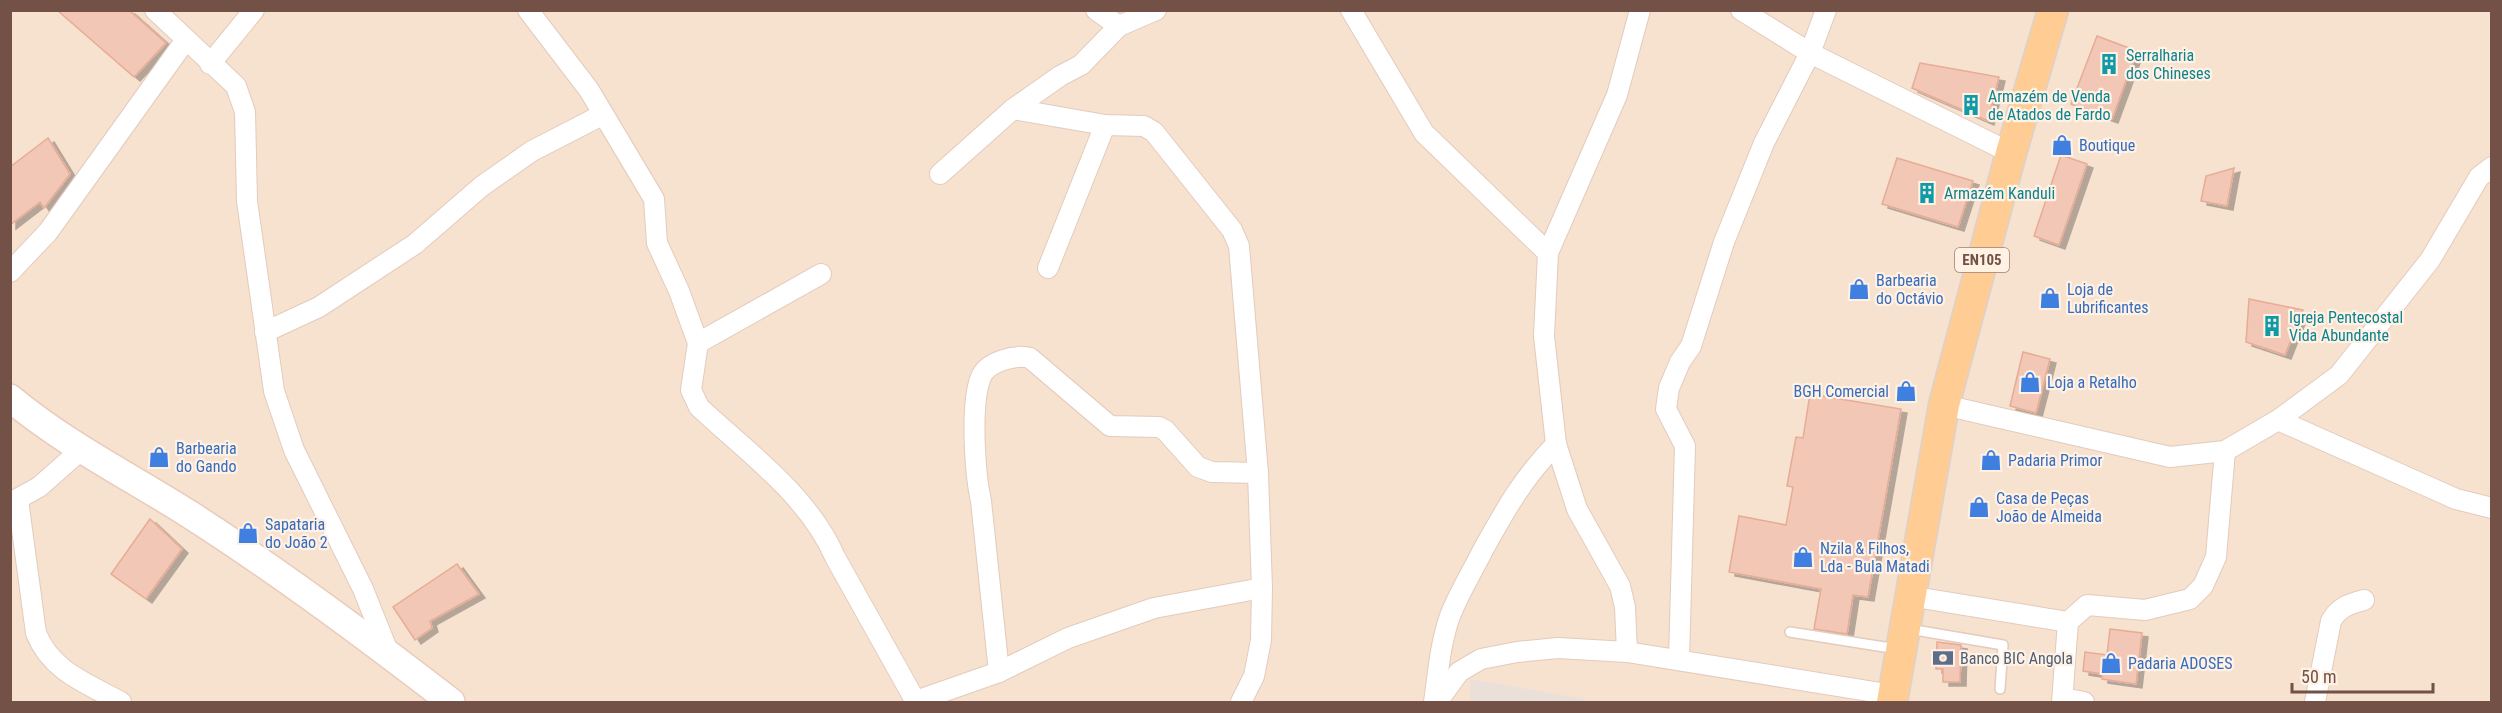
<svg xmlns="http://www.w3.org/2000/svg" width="2502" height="713" font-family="'Roboto Condensed',sans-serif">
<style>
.residential{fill:#f7e1cf}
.industrial{fill:#eae0da}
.building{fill:#f3c7b5;stroke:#e6ac95;stroke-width:1.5;filter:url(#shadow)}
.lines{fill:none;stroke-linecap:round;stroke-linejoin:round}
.service-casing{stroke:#e3cbbd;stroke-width:12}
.minor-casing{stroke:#e3cbbd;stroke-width:22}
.secondary-casing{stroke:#e8cbba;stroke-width:30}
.primary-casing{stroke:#dbd2cf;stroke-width:33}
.service{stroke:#fff;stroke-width:9}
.minor{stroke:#fff;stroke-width:20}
.secondary{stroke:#fff;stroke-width:27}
.primary{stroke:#ffcc93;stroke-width:30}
.labels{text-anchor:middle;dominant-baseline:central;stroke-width:4.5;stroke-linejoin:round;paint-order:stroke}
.shield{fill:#fff2e5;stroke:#9d8176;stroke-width:1.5}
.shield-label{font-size:15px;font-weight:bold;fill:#735146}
.culture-label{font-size:16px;fill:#0d838f;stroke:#fff2e5;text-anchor:start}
.shop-label{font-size:16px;fill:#366cbe;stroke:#fff2e5;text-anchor:start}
.service-label{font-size:16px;fill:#4e5e75;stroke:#fff2e5;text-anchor:start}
</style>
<defs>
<filter id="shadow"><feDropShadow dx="6" dy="4" stdDeviation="0" flood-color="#0004"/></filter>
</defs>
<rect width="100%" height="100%" fill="#fdeede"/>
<!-- residential -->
<polygon class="residential" points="10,11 2491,11 2491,702 11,702"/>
<!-- industrial -->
<polygon class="industrial" points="1470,679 1584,699 1584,702 1470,702"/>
<!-- building -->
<g class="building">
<polygon points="57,10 129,10 166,43 134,77"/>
<polygon points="2097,36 2137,51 2112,119 2071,104"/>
<polygon points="1920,63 1999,77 1988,121 1912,88"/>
<polygon points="48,138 70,174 44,208 40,202 10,225 10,167"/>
<polygon points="2061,155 2087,164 2059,245 2034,236"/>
<polygon points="1897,158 1973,181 1958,227 1882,204"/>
<polygon points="2234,168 2227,206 2201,201 2206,176"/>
<polygon points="2249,299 2303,310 2285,355 2246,342"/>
<polygon points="2023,352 2050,359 2036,413 2010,406"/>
<polygon points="1810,394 1901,409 1868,597 1853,595 1847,634 1814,629 1821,589 1729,572 1739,516 1786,525 1793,487 1787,486 1796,437 1803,438"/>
<polygon points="150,519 182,549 146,599 111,574"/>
<polygon points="457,564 479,594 430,621 432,628 415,640 393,607"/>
<polygon points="2110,629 2142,633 2136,684 2102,679 2102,674 2083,671 2085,652 2107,655"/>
<polygon points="1937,642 1961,645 1960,682 1943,682 1943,669 1936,669"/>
</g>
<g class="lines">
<defs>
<g id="service">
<polyline points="1909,629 2003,645 2000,689"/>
<polyline points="1790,632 1897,649"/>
</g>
<g id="minor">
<polyline points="155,10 236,86 245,112 247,201 274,391 294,450 363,589 389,654"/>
<path d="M528,10L589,90L654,199L657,243L679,291L698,343L691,390L699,407C748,453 808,495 835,557L916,702"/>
<polyline points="1096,10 1119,26"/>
<polyline points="1351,10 1424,133 1548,253 1544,336 1556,444 1577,509 1620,586 1625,607 1627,652"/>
<polyline points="1741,10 1810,53 2011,153"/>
<polyline points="210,64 254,10"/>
<polyline points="1013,109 1105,125 1144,126 1154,132 1232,230 1239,246 1258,473 1262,588 1261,640 1254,676 1241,702"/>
<polyline points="940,174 1013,109 1060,76 1081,65 1119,26 1156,10"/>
<polyline points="1548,253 1617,95 1640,10"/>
<polyline points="1048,268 1105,125"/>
<polyline points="10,272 48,232 185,41"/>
<polyline points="265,332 319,307 415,244 482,186 532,151 602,115"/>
<polyline points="698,343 821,274"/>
<polyline points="1944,405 2170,457 2225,451 2278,420 2339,375 2430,260 2479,177 2492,167"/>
<polyline points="2278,420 2456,499 2492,508"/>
<path d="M18,500L36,633C51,671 86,683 121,702"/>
<polyline points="10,503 39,487 81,450"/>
<polyline points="1909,596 2068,622 2087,605 2145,610 2190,599 2203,586 2216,557 2225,451"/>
<polyline points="1679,659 1685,446 1666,409 1669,388 1680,362 1691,346 1724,242 1764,143 1810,53 1826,10"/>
<path d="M999,672L981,501C975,474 970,403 981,377C987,362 1015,354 1030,358L1110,426L1159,427L1165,430L1198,467L1212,472L1258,473"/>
<polyline points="2063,698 2084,702"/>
<polyline points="916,701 999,672 1068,638 1154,608 1262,588"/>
<path d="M1434,702C1438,674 1440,644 1450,616C1459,593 1472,572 1483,550C1507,507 1521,481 1556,444"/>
<polyline points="1437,702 1459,672 1481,659 1517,652 1558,648 1627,652 1893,695"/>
<polyline points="2062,702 2068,622"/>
<path d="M2315,702L2331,621C2339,607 2349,604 2364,600"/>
</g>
<path id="secondary" d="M10,398C65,444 129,476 189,514C280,572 367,637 451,702"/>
<polyline id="primary" points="1892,702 1944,405 2011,153 2053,10"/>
</defs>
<!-- service casing -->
<use href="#service" class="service-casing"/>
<!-- minor casing -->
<use href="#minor" class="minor-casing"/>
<!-- secondary casing -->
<use href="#secondary" class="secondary-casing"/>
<!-- primary casing -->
<use href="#primary" class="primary-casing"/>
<!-- service -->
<use href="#service" class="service"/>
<!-- minor -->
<use href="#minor" class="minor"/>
<!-- secondary -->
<use href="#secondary" class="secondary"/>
<!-- primary -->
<use href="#primary" class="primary"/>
</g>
<!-- icons -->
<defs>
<symbol id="building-bare" viewBox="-9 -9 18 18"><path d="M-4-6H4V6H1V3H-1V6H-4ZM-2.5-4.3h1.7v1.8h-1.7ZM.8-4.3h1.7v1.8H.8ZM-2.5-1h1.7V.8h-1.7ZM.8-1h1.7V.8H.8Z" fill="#0f9aa8" stroke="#fff2e5" stroke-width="2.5" paint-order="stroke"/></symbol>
<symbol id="shop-bare" viewBox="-9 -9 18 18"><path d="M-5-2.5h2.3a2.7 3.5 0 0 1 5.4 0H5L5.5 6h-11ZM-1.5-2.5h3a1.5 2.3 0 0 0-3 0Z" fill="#3f7fe0" stroke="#fff2e5" stroke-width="2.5" paint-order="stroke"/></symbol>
<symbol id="bank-bare" viewBox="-9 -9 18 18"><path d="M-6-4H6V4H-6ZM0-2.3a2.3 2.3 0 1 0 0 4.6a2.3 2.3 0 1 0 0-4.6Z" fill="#5c6f8a" stroke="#fff2e5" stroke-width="2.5" paint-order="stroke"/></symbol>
</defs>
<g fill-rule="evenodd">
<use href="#building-bare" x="2094" y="49" width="30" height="30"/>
<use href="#building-bare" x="1956" y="90" width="30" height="30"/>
<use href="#shop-bare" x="2047" y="130" width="30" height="30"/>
<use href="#building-bare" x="1912" y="178" width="30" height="30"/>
<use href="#shop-bare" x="1844" y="274" width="30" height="30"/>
<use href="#shop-bare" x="2035" y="283" width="30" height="30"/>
<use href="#building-bare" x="2257" y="311" width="30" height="30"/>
<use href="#shop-bare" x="2015" y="367" width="30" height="30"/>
<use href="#shop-bare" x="1891" y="376" width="30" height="30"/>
<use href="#shop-bare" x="144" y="442" width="30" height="30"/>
<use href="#shop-bare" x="1976" y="445" width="30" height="30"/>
<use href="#shop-bare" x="1964" y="492" width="30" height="30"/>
<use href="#shop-bare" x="233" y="518" width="30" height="30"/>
<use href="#shop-bare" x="1788" y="542" width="30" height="30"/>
<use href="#bank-bare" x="1928" y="643" width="30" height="30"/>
<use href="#shop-bare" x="2096" y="648" width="30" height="30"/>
</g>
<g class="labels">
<!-- shield labels -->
<rect class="shield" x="1955" y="248" width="54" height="24" rx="4.5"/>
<g class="shield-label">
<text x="1982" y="260">EN105</text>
</g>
<!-- culture labels -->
<g class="culture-label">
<text x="2126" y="55">Serralharia<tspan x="2126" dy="18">dos Chineses</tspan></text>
<text x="1988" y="96">Armazém de Venda<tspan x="1988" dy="18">de Atados de Fardo</tspan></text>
<text x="1944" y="193">Armazém Kanduli</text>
<text x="2289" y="317">Igreja Pentecostal<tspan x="2289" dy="18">Vida Abundante</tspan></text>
</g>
<!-- shop labels -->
<g class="shop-label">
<text x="2079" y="145">Boutique</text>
<text x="1876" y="280">Barbearia<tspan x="1876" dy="18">do Octávio</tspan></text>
<text x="2067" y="289">Loja de<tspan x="2067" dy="18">Lubrificantes</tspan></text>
<text x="2047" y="382">Loja a Retalho</text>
<text x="1889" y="391" text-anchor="end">BGH Comercial</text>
<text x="176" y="448">Barbearia<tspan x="176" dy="18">do Gando</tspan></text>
<text x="2008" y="460">Padaria Primor</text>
<text x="1996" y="498">Casa de Peças<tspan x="1996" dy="18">João de Almeida</tspan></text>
<text x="265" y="524">Sapataria<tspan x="265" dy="18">do João 2</tspan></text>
<text x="1820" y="548">Nzila &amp; Filhos,<tspan x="1820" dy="18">Lda - Bula Matadi</tspan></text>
<text x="2128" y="663">Padaria ADOSES</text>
</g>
<!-- service labels -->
<g class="service-label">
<text x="1960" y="658">Banco BIC Angola</text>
</g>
</g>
<!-- border -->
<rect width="2502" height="713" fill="none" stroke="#735146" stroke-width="24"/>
<!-- scale -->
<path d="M2292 683v9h141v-9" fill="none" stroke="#735146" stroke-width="3"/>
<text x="2301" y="683" font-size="18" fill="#735146" stroke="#fff2e5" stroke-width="4.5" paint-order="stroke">50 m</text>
</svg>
